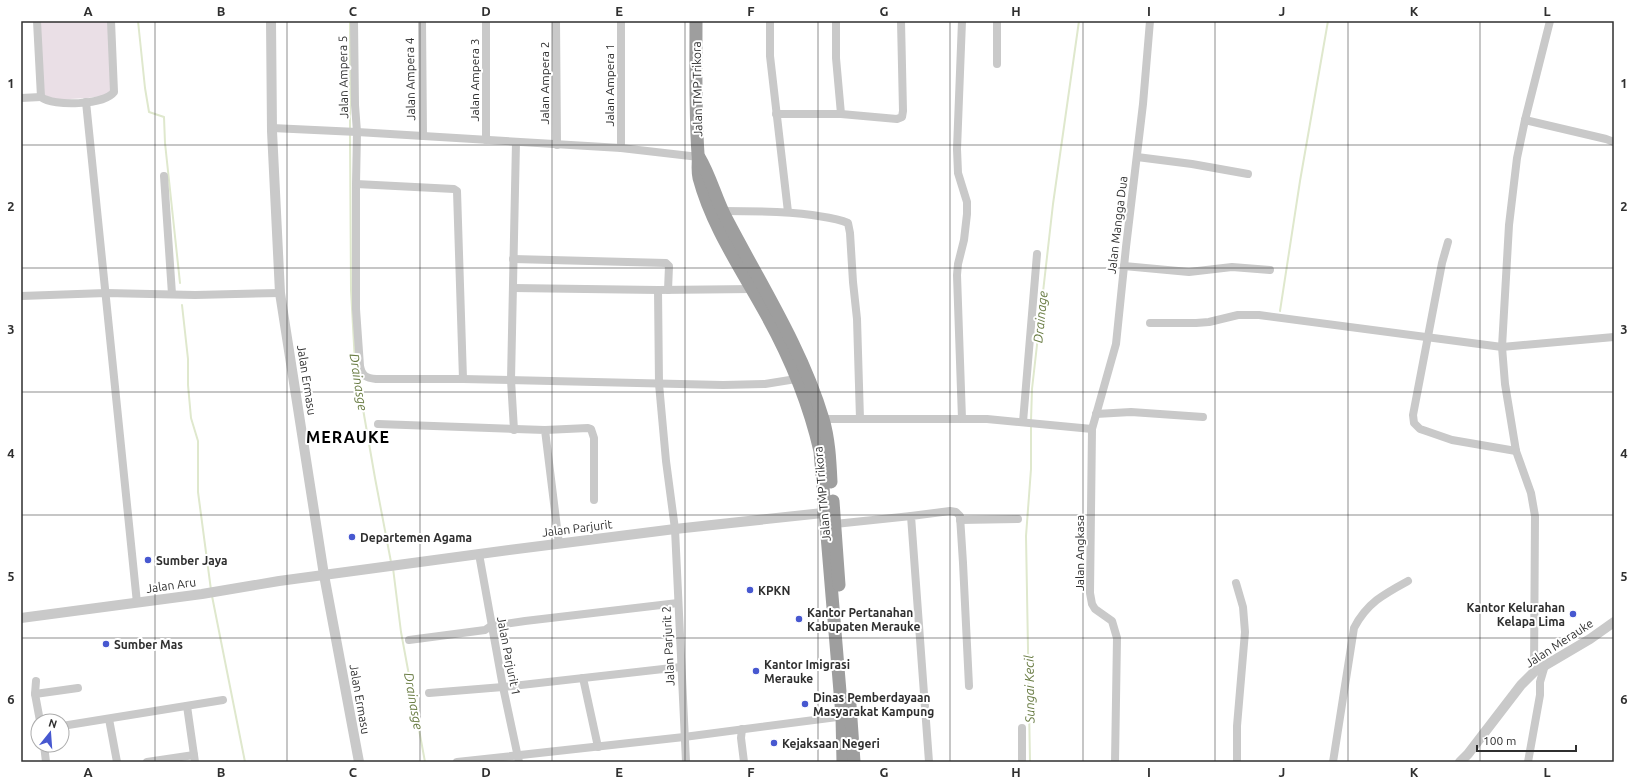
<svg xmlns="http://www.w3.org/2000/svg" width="1635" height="783" font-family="Ubuntu,sans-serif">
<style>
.green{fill:#eadfe6}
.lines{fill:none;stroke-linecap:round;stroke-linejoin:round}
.stream{stroke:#dfe8cd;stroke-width:2}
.minor{stroke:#c9c9c9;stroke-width:8}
.tertiary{stroke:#c9c9c9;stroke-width:10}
.trunk{stroke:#9e9e9e;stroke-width:13}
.grid{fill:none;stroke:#2f2f2f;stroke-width:1;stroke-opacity:0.55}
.poi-dot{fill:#4758d0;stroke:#fff;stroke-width:1.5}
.labels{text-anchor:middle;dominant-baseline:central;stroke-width:4;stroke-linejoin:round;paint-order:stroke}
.street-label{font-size:12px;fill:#2f2f2f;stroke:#fff}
.poi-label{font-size:12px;font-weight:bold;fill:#2f2f2f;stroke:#fff;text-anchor:start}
.water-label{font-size:13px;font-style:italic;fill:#687b42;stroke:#fff}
.district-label{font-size:16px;font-weight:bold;letter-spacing:1px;fill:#000;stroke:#fff}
.neatline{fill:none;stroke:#2f2f2f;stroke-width:1.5}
.grid-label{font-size:13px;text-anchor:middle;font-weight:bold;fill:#2f2f2f}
</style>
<rect width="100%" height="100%" fill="#fff"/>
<!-- green -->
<polygon class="green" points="38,21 110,21 113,84 108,95 88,98 52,100 42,94"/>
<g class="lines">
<!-- stream -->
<g class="stream">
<polyline points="138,21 145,88 149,112 164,117 165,143 180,283"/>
<polyline points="350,21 350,129"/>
<polyline points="350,134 351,290 355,363 375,478 391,562"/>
<polyline points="182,305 188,359 188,385 191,418 198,441 198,492 211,590"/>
<polyline points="1280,311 1300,181 1328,21"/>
<polyline points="1031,421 1032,389 1053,204 1079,21"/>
<polyline points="393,568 401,632 425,762"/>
<polyline points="212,596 245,762"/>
<polyline points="1030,762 1026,536 1031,469 1031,425"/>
</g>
<!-- minor -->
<g class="minor">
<path d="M37,21L41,97C54,107 104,105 114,92L111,21"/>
<path d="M354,21L355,105L357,132L356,184V309L360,366C362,376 366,378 376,379H463L723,385L765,384L796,379"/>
<polyline points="422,21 423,136"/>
<polyline points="556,21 557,145"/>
<polyline points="621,21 621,148"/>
<polyline points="770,21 770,56 788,212"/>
<polyline points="836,21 836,58 841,114"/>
<polyline points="997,64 997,21"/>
<polyline points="21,98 41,97"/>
<path d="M86,102C104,269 119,436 137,603"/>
<polyline points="776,114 841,114 897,119 902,117 903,111 901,21"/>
<polyline points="1525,120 1606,139 1614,142"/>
<polyline points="272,128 357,132 621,148 699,157"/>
<polyline points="486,140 486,21"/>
<polyline points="1137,157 1192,164 1248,174"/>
<polyline points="164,176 172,294"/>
<polyline points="356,184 454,189 457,191 463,379"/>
<path d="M722,211C752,211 782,211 812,215C824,217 837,218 848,223L850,233L853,282L857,319L860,419"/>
<polyline points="1448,242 1442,263 1413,415 1414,423 1420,429 1426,431 1452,440 1516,451"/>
<polyline points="513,259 666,263 669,266 668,290"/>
<polyline points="1124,266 1189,272 1232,267 1270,270"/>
<polyline points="513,288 658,290 754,289"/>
<polyline points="658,290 659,384 666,461 675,529 686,762"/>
<polyline points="21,296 106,293 195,295 280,293"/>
<polyline points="1150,323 1196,323 1209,322 1238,315 1259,315 1502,347 1614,337"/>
<polyline points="1096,414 1131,412 1203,417"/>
<polyline points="823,419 987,419 1092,429"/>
<polyline points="962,419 957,275 958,264 964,240 967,214 967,202 958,173 957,149 962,21"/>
<polyline points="1023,422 1037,254"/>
<polyline points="378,424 545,430 559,544"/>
<polyline points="514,430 511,380 516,142"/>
<polyline points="545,430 588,428 591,429 594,438 594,500"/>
<polyline points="960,520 1018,519"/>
<polyline points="835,524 911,516"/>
<polyline points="479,554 503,687 519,762"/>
<polyline points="1236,583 1243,607 1245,632 1237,726 1237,762"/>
<polyline points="409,640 485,630 491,626 525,621 678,603"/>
<polyline points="1534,672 1535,516 1531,493 1516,451 1505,384 1502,347 1509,225 1517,158 1525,120 1550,21"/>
<polyline points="583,678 598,747"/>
<polyline points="36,681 35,694 40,721"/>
<polyline points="429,693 503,687 681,667"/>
<polyline points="35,694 78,688"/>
<polyline points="187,706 195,762"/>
<polyline points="109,719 117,762"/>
<polyline points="62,726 223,700"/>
<polyline points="742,729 741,738 744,762"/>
<polyline points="44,745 46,762"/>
<polyline points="147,762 194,755"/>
<polyline points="457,762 684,737 845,716"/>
<polyline points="929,762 911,516 950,511 956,512 960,516 963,563 969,686"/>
<polyline points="1022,762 1022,728"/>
<polyline points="1115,762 1117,638 1112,621 1095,609 1092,604 1090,593 1092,429 1116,344 1126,247 1143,104 1150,21"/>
<path d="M1333,762L1354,628C1367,603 1384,594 1408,581"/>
<polyline points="1528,762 1540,695 1540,682 1545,665"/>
</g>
<!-- tertiary -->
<g class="tertiary">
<polyline points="271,21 272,131 280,293 324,575 359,762"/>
<polyline points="21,618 202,594 279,581 509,550 675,529 832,512"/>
<polyline points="1460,762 1468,754 1521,685 1534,672 1590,639 1614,622"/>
</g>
<!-- trunk -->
<g class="trunk">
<path d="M696,21C696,65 695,110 698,154C699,162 697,170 699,178C712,227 742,270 766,314C790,357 809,403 820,451L842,716L843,762"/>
<path d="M699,157C711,177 716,200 727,220C761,285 802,349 823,419C829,439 830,461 831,482"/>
<polyline points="833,501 839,585"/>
<polyline points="850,705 854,762"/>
</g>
</g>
<!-- grid -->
<path class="grid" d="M155,21V762M287,21V762M420,21V762M552,21V762M685,21V762M818,21V762M950,21V762M1083,21V762M1215,21V762M1348,21V762M1480,21V762M21,145H1614M21,268H1614M21,392H1614M21,515H1614M21,638H1614"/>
<!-- markers -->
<g class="poi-dot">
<circle cx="352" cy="537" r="4"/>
<circle cx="148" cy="560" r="4"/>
<circle cx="750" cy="590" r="4"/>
<circle cx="1573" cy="614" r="4"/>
<circle cx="799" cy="619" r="4"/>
<circle cx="106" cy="644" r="4"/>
<circle cx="756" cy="671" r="4"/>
<circle cx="805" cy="704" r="4"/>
<circle cx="774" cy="743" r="4"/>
</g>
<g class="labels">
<!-- street labels -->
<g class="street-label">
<text transform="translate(343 77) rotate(-91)">Jalan Ampera 5</text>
<text transform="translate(410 79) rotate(-91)">Jalan Ampera 4</text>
<text transform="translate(474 80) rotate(-90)">Jalan Ampera 3</text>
<text transform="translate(544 83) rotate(-90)">Jalan Ampera 2</text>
<text transform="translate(609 85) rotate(-90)">Jalan Ampera 1</text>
<text transform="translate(697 89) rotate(-91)">Jalan TMP Trikora</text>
<text transform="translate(1117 225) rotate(-83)">Jalan Mangga Dua</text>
<text transform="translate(307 380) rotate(81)">Jalan Ermasu</text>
<text transform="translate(822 494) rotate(-95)">Jalan TMP Trikora</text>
<text transform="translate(577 528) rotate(-7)">Jalan Parjurit</text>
<text transform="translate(1079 553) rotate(-90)">Jalan Angkasa</text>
<text transform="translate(171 585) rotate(-8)">Jalan Aru</text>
<text transform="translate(1559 643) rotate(-33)">Jalan Merauke</text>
<text transform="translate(668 646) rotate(-93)">Jalan Parjurit 2</text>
<text transform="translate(509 656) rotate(79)">Jalan Parjurit 1</text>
<text transform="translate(360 699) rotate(80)">Jalan Ermasu</text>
</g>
<!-- poi labels -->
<g class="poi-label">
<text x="360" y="537">Departemen Agama</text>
<text x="156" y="560">Sumber Jaya</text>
<text x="758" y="590">KPKN</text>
<text x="1565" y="607" text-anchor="end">Kantor Kelurahan<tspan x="1565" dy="14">Kelapa Lima</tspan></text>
<text x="807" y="612">Kantor Pertanahan<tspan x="807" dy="14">Kabupaten Merauke</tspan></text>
<text x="114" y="644">Sumber Mas</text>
<text x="764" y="664">Kantor Imigrasi<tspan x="764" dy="14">Merauke</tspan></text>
<text x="813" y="697">Dinas Pemberdayaan<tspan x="813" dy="14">Masyarakat Kampung</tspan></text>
<text x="782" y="743">Kejaksaan Negeri</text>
</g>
<!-- water labels -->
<g class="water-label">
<text transform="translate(1040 317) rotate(-84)">Drainage</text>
<text transform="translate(359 382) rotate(81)">Drainasge</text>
<text transform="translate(1029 689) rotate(-91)">Sungai Kecil</text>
<text transform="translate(414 701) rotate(80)">Drainasge</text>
</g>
<!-- district labels -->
<g class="district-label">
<text x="348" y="437">MERAUKE</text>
</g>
</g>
<!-- border -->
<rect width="1635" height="783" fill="none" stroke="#ffffff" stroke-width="44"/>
<!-- north arrow -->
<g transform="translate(50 733) rotate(17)"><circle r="19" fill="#ffffff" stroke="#acacac"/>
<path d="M0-3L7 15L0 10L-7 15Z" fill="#4758d0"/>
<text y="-6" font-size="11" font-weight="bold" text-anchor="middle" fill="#2f2f2f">N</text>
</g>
<!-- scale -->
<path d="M1477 745v6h99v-6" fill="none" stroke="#2f2f2f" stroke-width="2"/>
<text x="1483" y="745" font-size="12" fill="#2f2f2f" stroke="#ffffff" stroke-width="3" paint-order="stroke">100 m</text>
<rect x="22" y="22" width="1591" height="739" class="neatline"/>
<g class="grid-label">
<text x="88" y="16">A</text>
<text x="221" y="16">B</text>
<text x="353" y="16">C</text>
<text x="486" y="16">D</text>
<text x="619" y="16">E</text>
<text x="751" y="16">F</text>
<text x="884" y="16">G</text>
<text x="1016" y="16">H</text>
<text x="1149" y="16">I</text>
<text x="1282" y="16">J</text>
<text x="1414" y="16">K</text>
<text x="1547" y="16">L</text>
<text x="11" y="88">1</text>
<text x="1624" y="88">1</text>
<text x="11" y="211">2</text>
<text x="1624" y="211">2</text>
<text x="11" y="334">3</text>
<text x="1624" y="334">3</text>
<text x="11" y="458">4</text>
<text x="1624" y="458">4</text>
<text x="11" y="581">5</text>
<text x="1624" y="581">5</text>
<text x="11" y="704">6</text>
<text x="1624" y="704">6</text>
<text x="88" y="777">A</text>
<text x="221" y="777">B</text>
<text x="353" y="777">C</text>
<text x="486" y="777">D</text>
<text x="619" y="777">E</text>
<text x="751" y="777">F</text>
<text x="884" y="777">G</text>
<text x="1016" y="777">H</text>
<text x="1149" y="777">I</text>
<text x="1282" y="777">J</text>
<text x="1414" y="777">K</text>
<text x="1547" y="777">L</text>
</g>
</svg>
